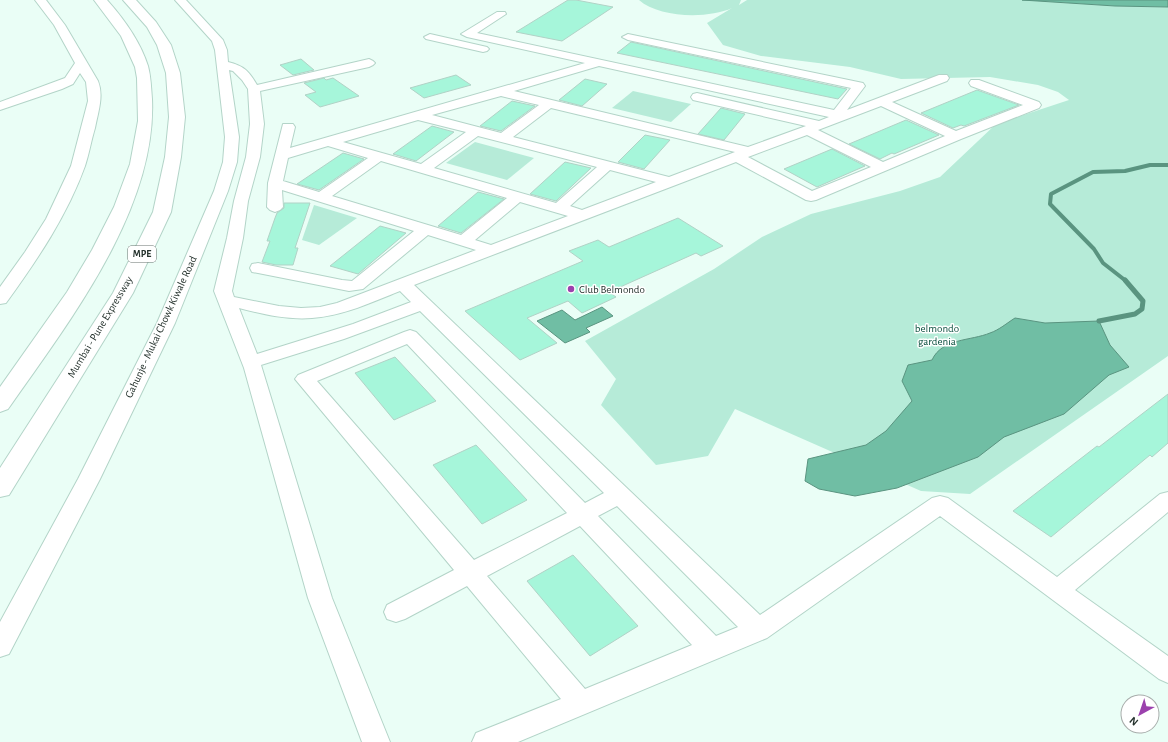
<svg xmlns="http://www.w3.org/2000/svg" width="1168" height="742" font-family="'Alegreya Sans',sans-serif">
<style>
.green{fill:#b6ebd8}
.water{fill:#70bea4;stroke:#5a9480}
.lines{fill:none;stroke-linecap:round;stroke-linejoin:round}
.stream-far1{stroke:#5a9480;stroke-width:4}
.stream{stroke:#5a9480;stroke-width:5}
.building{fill:#a6f6da;stroke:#b1d2c6}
.minor-casing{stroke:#b3d4c8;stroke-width:2}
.highway-casing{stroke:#b3d4c8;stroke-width:2}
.minor{fill:#fff;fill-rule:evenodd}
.highway{fill:#fff;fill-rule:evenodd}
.poi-dot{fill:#9b41ad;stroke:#fff;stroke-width:1.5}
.labels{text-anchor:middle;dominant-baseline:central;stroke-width:3;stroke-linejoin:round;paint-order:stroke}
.shield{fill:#fff;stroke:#66706c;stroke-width:1}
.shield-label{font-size:10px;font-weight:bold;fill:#25322d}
.poi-label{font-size:11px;fill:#25322d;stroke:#fff;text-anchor:start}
.street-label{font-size:11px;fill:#25322d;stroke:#fff}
.park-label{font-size:11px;fill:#074c3b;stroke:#fff}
</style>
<rect width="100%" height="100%" fill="#eafef6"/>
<!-- green -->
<g class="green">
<path d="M639,0H741L739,5L747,0H1022L1115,6L1168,7V356L970,494L921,491L735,409L708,456L656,465L601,405L616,379L585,341L714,269L762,237L811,214L900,191L940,177L996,124L1069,100L1058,92L1038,85L990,77L901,79L850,67L761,56L723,45L707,23L732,8C708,19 659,18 639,0Z"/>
<polygon points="633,91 691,104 671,122 612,108"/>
<polygon points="475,142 534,158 507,180 446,163"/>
<polygon points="314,205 357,218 319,245 302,240"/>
</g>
<!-- water -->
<g class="water">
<polygon points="1022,0 1168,0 1168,7 1115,6"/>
<polygon points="602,307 613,316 586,328 590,332 565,343 537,321 562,310 575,320"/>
<path d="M1015,318L1045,323L1099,321L1110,345L1129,367L1109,375L1064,414L1004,437L978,457L897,488L855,496L819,489L805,481L808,459L866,445L886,431L912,401L902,381L908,365L932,360C942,338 971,341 990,333C999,330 1007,323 1015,318Z"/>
</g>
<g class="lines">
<!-- stream-far1 -->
<polyline class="stream-far1" points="1126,281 1103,263 1094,249 1050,204 1051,194 1093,172 1125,171 1150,165 1168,165"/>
<!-- stream -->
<polyline class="stream" points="1099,321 1135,314 1142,309 1143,301 1125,280"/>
</g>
<!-- building -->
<g class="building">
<polygon points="568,0 576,0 613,7 562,41 516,32"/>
<polygon points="631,42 847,89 838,99 617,53"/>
<polygon points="301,59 314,70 293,75 280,65"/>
<polygon points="456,75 471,85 424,98 410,88"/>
<polygon points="324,78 326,80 333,78 359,96 320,107 305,95 316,92 304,83"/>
<polygon points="585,79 607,84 582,106 559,100"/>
<polygon points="977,90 1019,105 964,126 961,125 953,128 921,113"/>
<polygon points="512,101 535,106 501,131 480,126"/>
<polygon points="721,108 745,114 724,140 698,134"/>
<polygon points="906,120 939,135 894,154 892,153 880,159 849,144"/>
<polygon points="432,126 454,132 416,161 393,154"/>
<polygon points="645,135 670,140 644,169 618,162"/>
<polygon points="832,149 865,166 817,187 784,169"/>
<polygon points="343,153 364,159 319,190 297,184"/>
<polygon points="565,162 591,168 556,201 530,194"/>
<polygon points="478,192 504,199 461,233 438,226"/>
<polygon points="284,203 310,203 295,248 298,248 293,265 276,265 262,262 270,241 267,241 275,218 277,213 284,208"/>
<polygon points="678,218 723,246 701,256 696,253 609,292 616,297 582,313 568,301 527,318 557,343 520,360 465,311 583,261 569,251 598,240 609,247"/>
<polygon points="380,226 406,233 358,274 330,266"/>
<polygon points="395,357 436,401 394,420 355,373"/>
<polygon points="1168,394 1168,443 1152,457 1150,455 1051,537 1013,511 1097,446 1099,447"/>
<polygon points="476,445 527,500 482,524 433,465"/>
<polygon points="573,555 638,626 590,656 527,581"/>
</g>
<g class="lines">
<defs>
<g id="minor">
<path d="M35,0H46L65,25L98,81C104,96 98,112 95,128C91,141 89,154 85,166C67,216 37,260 6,303L0,304V287L25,252L46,219L71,166L88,101L86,82L80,73L73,84L62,89L0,110V102L65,78L75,63L54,25Z"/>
<path d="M175,0H186L223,40L227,50L228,62C244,66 249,71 257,85L369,59L373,61L375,63L373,65L369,67L260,91L264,124L260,157L248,201L243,238L232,291L234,297L279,306L301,308L320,307L337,303L476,250L428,235L363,289L349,291L258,273L252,272L250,268L252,264L258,263L342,280L352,281L414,231L282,190L283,207L280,210L275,212L270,210L267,207L268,183L283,124H293L295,127L290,148L585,63L467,37L461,34L497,12H505L506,14L477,33L834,110L851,88L628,40L622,37L628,34L863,83L865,86L847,110L939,75H947L949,78L947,81L892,102L956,131L1023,105L971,86L969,83L971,80H979L1039,102L1041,105L1039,108L961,139L816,200L811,201L806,200L736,162L414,285L760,615L932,498L940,496L948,498L1057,577L1160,494L1168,492V512L1075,590L1168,656V683L1159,679L940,516L767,638L518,742H472L476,733L561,699L467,586L405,619L396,622L387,619L384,612L387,605L454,570L295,379L298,375L404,332L410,330L416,332L585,503L604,493L420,311L344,339L261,365L332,598L390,742H362L308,598L244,368L214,291L227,238L234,201L246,157L250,124L248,89L242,80L233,71L229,70L239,137L237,162L228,191L175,323L100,479L9,654L0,657V622L78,479L157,323L214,191L223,162L225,137L215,50L212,41ZM599,66L829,117L819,121L697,93L693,94L691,97L693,100L806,126L748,147L514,91ZM501,96L539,105L501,133L432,115ZM881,106L945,136L883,162L818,130ZM551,108L735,152L669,177L513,137ZM418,120L466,132L421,164L343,142ZM807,135L871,167L812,191L748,157ZM478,136L597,167L556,203L434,168ZM328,146L368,158L319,192L283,181L288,158ZM381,161L507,198L461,235L332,196ZM610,170L656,182L582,210L570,206ZM520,202L568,216L491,245L475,240ZM400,291L411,302L353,324L257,354L239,308C262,314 287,320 312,318C343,316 372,302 400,291ZM407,344L567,513L474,560L317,381ZM617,506L738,627L716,636L598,516ZM580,526L692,645L585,689L487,576Z"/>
<polygon points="430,34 487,47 489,49 487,51 483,52 426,39 424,37"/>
</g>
<g id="highway">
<path d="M94,0H107C124,19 140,41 148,66C151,77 151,88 152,99C157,210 68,323 8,409L0,412V387L67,292L92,250L114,207L130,164L138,121L137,78L135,67L121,36Z"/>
<polygon points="123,0 136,0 156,22 171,45 180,73 185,117 181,157 171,212 133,293 9,495 0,497 0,468 113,293 153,212 165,157 169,117 166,73 157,45 147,27"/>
</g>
</defs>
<!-- minor casing -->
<use href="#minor" class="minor-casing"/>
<!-- highway casing -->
<use href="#highway" class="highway-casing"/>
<!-- minor -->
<use href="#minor" class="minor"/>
<!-- highway -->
<use href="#highway" class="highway"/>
</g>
<!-- markers -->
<circle class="poi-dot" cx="571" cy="289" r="4"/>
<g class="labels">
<!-- shield labels -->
<rect class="shield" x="128" y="246" width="28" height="16" rx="3"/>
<g class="shield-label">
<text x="142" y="254">MPE</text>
</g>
<!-- poi labels -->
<g class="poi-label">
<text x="579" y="289">Club Belmondo</text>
</g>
<!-- street labels -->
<g class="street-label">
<text transform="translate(100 327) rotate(-59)">Mumbai - Pune Expressway</text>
<text transform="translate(161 327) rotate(-65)">Gahunje - Mukai Chowk Kiwale Road</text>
</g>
<!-- park labels -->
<g class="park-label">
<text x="937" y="328">belmondo<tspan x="937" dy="13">gardenia</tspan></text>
</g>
</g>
<!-- north arrow -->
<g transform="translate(1140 714) rotate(220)"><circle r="19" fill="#ffffff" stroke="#a8adab"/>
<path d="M0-3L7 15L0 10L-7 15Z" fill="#9b41ad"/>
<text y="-6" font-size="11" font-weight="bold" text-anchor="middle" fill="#25322d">N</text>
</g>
</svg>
